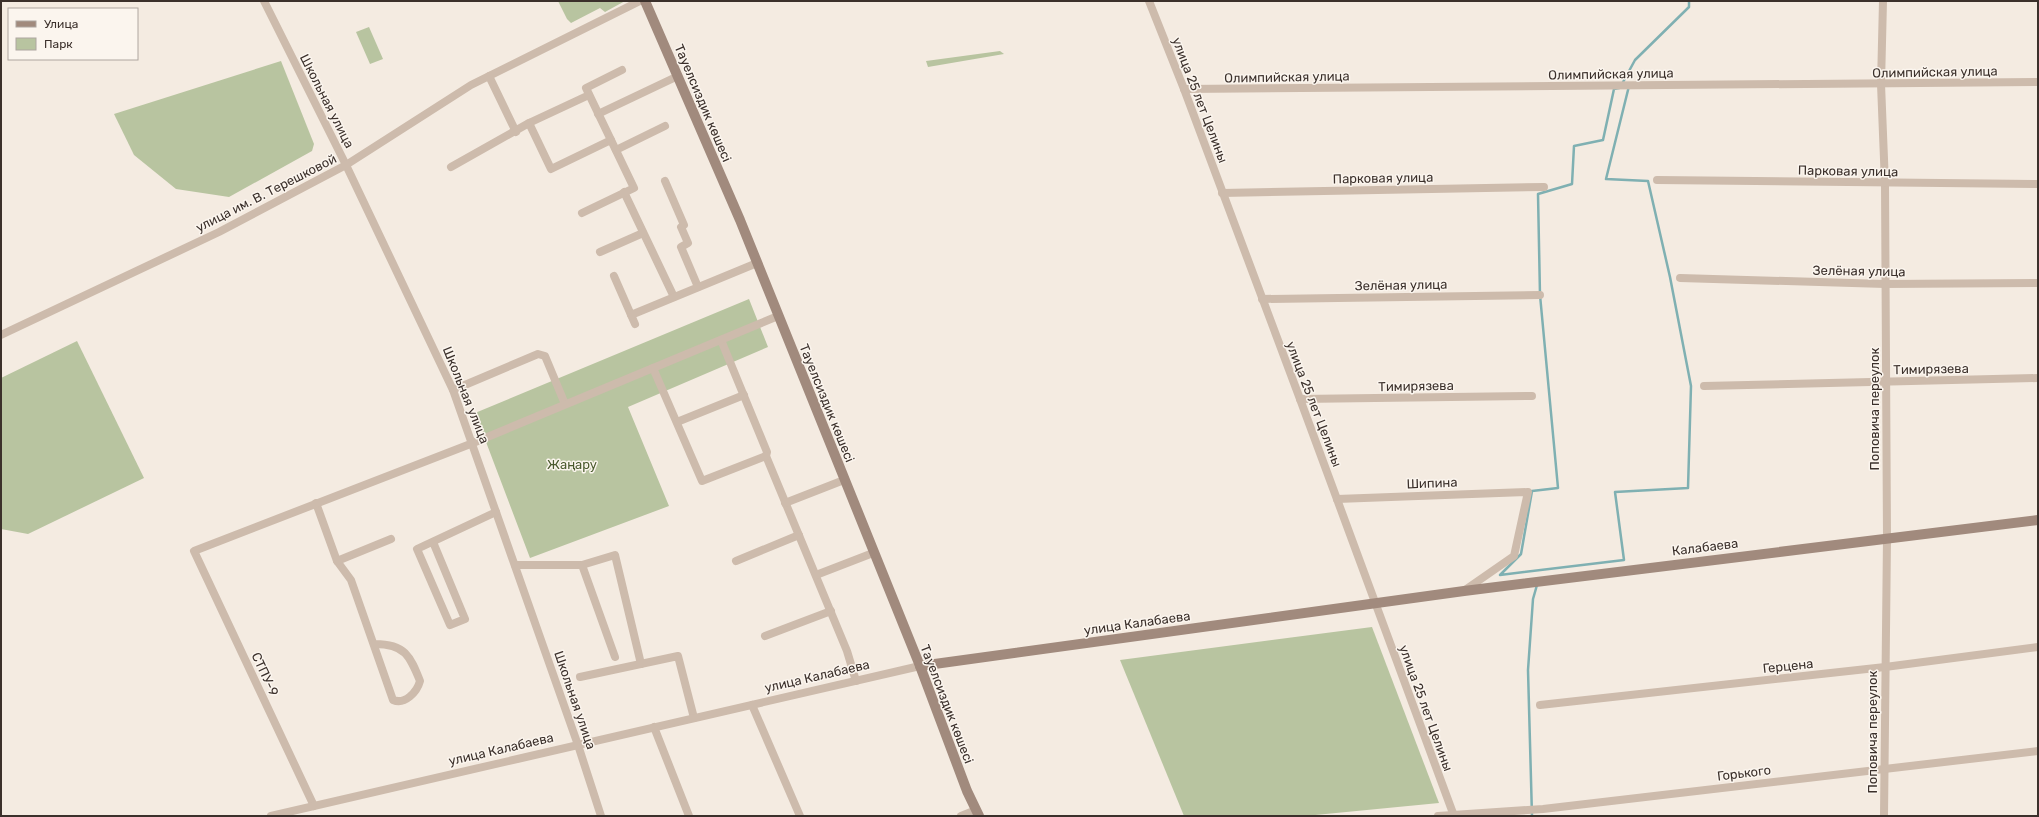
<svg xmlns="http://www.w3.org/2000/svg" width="2039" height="817" font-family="Rubik,sans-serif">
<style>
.green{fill:#b8c4a0}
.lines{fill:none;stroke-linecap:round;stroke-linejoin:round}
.stream{stroke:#7fb0b2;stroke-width:2.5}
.street{stroke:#cdbbac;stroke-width:8}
.secondary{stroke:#a18a7d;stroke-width:10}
.labels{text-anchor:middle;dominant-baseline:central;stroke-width:3;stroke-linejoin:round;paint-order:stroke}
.street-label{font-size:13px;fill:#3b302b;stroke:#fbf5ee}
.park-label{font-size:13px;fill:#4a5a2e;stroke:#fbf5ee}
</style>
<rect width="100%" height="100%" fill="#f4ebe1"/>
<!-- green -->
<g class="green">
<polygon points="558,1 625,1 605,12 600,8 571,23 567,19"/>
<polygon points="369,27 383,59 370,64 356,32"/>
<polygon points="1000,51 1004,54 928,67 926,61"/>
<polygon points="281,61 314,144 312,151 229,197 176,189 134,155 114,114"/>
<polygon points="749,299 768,347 628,407 669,506 530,558 475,413"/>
<polygon points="77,341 144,478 28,534 1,529 1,378"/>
<polygon points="1372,627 1439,803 1305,816 1184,816 1120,660"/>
</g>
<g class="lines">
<!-- stream -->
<g class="stream">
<polyline points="1622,84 1635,60 1689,7 1689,1"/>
<polygon points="1629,86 1606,179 1648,181 1670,277 1691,386 1688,488 1615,492 1624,560 1500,575 1521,554 1532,491 1558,488 1540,295 1538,194 1572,184 1574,146 1603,140 1614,89"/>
<polyline points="1532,816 1528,670 1533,599 1537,585"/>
</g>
<!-- street -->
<g class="street">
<polyline points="264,1 346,165 453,390 578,745 601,816"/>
<polyline points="1149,1 1184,89 1300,399 1454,816"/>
<polyline points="1883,1 1881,84 1885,184 1887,538 1884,816"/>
<polyline points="489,76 516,132"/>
<polyline points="1184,89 2038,82"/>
<polyline points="598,114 678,76"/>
<polyline points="529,123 551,169 611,140"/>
<polyline points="616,150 665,126"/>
<polyline points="451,167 529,123 589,95"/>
<polyline points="1657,180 2038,184"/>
<polyline points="665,181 684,225 681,227 688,243 681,247 698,287"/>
<polyline points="624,192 674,297"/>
<polyline points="1222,193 1544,187"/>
<polyline points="582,213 634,188 586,88 622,70"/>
<polyline points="600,252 643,233"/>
<polyline points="614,276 635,324"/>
<polyline points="1680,278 1885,284 2038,283"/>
<polyline points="1262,299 1540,295"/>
<polyline points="631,315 757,263"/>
<polyline points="1,335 219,232 346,165 471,85 640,1"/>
<polyline points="721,340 767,452 766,456 847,651 856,681"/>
<polyline points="653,368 702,481 766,456"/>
<polyline points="1704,386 2038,378"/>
<polyline points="453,390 538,354 545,356 565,404"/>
<polyline points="1300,399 1532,396"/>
<polyline points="677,422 744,395"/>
<polyline points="1337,499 1528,492 1514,556 1465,590"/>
<path d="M316,503L337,561L351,580L393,700C405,705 417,692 420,681C410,656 405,644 375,644"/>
<polyline points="785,503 844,480"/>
<polyline points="433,542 465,619 450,625 417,549 496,512"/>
<polyline points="337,561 391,539"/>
<polyline points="736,561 799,535"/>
<polyline points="515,565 582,565 615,555 641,664"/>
<polyline points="582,565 615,657"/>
<polyline points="816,575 873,553"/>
<polyline points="765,636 831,611"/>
<polyline points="580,677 678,656 694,718"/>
<polyline points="752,705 800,816"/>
<polyline points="1540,705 1885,667 2038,647"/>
<polyline points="654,727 689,816"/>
<polyline points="314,806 194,551 473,443 778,316"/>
<polyline points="271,816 920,666"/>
<polyline points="961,816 976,810"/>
<polyline points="1438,816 1543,809 2038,751"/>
</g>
<!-- secondary -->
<g class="secondary">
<polyline points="645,1 740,220 920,666 967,791 979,816"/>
<polyline points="920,666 1464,591 2038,520"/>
</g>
</g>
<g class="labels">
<!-- street labels -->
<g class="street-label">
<text transform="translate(1935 72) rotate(-1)">Олимпийская улица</text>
<text transform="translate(1611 74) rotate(-1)">Олимпийская улица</text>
<text transform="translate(1287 77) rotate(-1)">Олимпийская улица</text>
<text transform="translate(1200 100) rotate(69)">улица 25 лет Целины</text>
<text transform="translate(327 101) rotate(63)">Школьная улица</text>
<text transform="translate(703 103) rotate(67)">Тауелсиздик көшесі</text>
<text transform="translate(1848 171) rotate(1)">Парковая улица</text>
<text transform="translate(1383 178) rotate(-1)">Парковая улица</text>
<text transform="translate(266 193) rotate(-27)">улица им. В. Терешковой</text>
<text transform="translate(1859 271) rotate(1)">Зелёная улица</text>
<text transform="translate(1401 285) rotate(-1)">Зелёная улица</text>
<text transform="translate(1931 369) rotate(-1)">Тимирязева</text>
<text transform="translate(1416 386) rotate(-1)">Тимирязева</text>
<text transform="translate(466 395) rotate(68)">Школьная улица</text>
<text transform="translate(827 403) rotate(68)">Тауелсиздик көшесі</text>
<text transform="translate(1314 404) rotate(69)">улица 25 лет Целины</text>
<text transform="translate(1874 409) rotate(-90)">Поповича переулок</text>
<text transform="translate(1432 483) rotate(-2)">Шипина</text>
<text transform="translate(1705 547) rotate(-7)">Калабаева</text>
<text transform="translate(1137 623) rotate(-8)">улица Калабаева</text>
<text transform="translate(1788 666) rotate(-6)">Герцена</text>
<text transform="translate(265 674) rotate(65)">СТПУ-9</text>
<text transform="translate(817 676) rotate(-13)">улица Калабаева</text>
<text transform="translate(575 700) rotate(71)">Школьная улица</text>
<text transform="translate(947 704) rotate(69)">Тауелсиздик көшесі</text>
<text transform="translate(1426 708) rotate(70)">улица 25 лет Целины</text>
<text transform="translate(1872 732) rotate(-90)">Поповича переулок</text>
<text transform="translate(501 749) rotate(-13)">улица Калабаева</text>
<text transform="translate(1744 773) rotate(-7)">Горького</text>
</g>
<!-- park labels -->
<g class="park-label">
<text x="572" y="464">Жаңару</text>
</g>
</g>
<!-- border -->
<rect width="2039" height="817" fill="none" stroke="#3b302b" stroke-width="4"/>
<!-- legend -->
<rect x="8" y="8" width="130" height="52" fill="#fbf5ee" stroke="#aea6a0"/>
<rect x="16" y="21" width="20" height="6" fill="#a18a7d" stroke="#aea6a0"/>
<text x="44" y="28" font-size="12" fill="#3b302b">Улица</text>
<rect x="16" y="38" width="20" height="12" fill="#b8c4a0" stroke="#aea6a0"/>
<text x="44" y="48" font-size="12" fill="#3b302b">Парк</text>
</svg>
